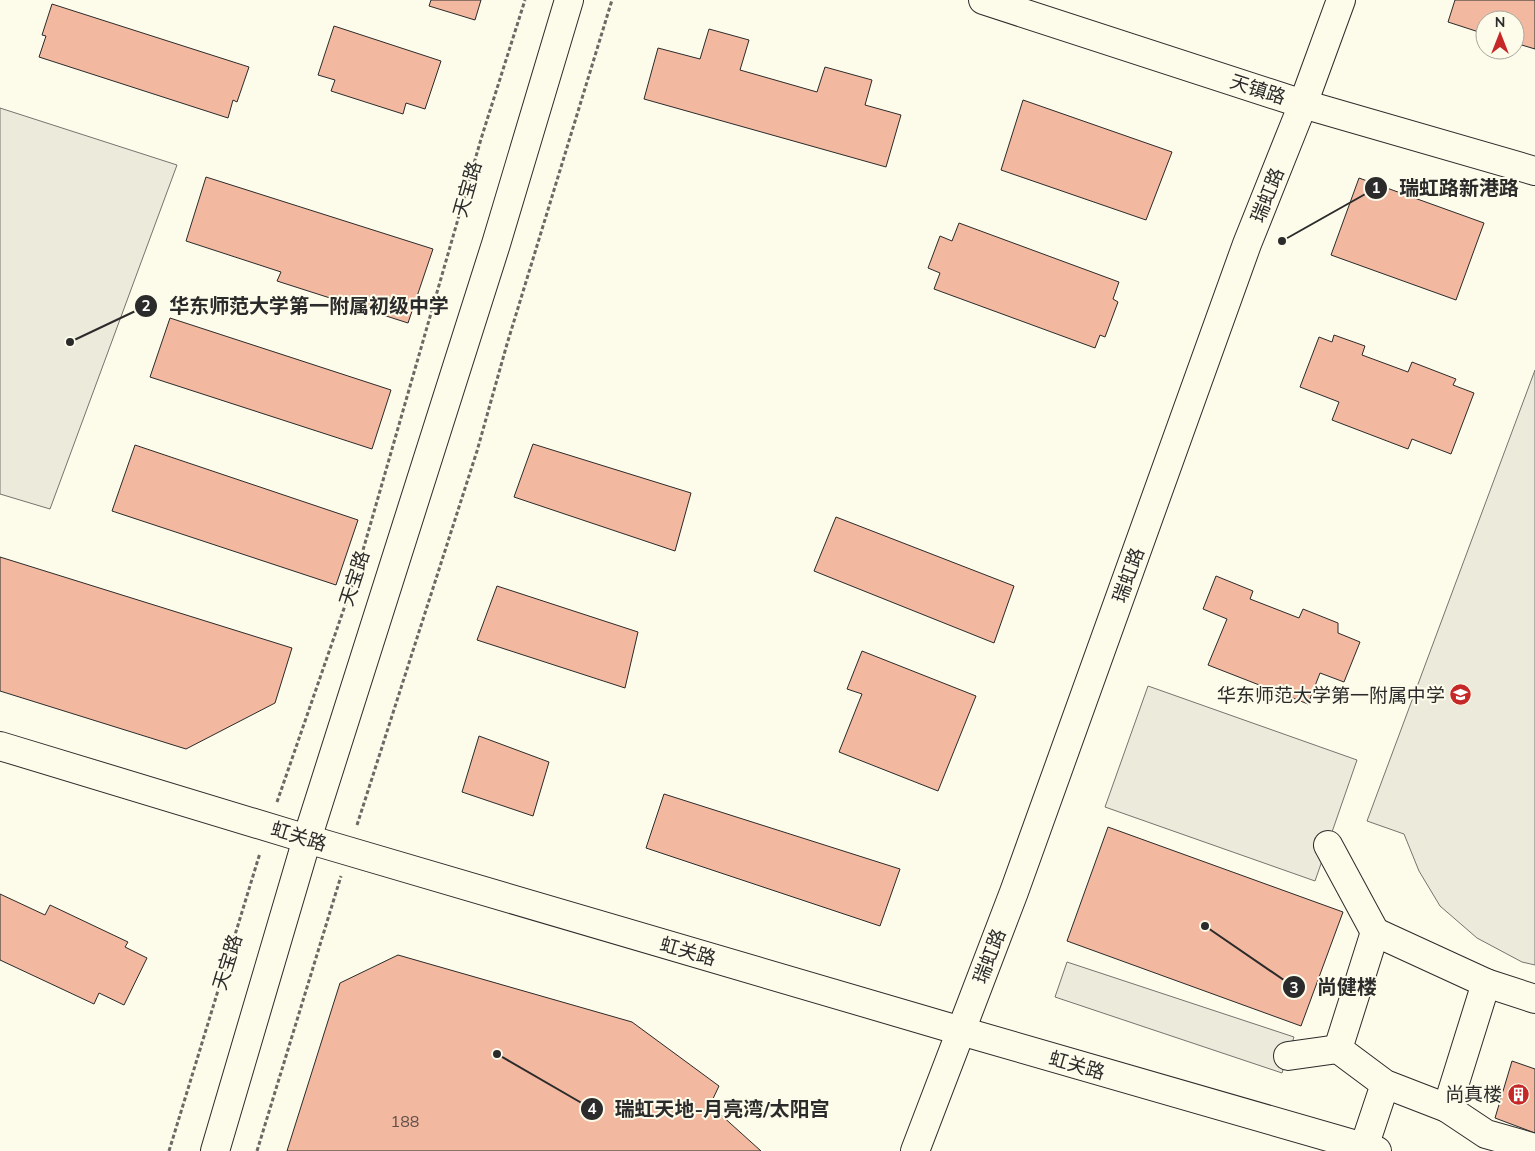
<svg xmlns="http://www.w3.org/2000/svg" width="1535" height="1151" font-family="Mulish,'Noto Sans SC',sans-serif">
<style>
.green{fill:#ecebdb;stroke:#74746e}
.parking{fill:#eceadb;stroke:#74746e}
.building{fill:#f2b8a0;stroke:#2b2b2b}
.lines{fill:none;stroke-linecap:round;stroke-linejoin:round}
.minor-casing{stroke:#2b2b2b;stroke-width:30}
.path{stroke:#6a6964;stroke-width:3;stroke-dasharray:4 2.5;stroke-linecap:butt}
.minor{stroke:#fdfbea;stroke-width:28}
.labels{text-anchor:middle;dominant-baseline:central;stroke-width:4;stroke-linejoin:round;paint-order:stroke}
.number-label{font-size:16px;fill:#5d4e48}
.street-label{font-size:19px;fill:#2b2b2b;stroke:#fdfbea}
.poi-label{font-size:19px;fill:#2b2b2b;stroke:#fdfbea;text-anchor:end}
.leader{fill:none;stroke:#2b2b2b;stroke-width:2}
.callout-dot{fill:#2b2b2b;stroke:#fdfbea;stroke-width:2}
.mark-label{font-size:15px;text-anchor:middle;font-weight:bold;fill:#fff}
.callout-label{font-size:20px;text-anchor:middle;font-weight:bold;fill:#2b2b2b;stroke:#fdfbea;stroke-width:4;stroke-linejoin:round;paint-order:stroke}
</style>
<rect width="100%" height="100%" fill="#fdfbea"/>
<!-- green -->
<g class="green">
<polygon points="0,108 177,165 50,509 0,494"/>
<polygon points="1535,370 1535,965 1522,962 1477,938 1440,906 1419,871 1404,834 1367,821"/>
<polygon points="1148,686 1357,760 1315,881 1105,807"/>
</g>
<!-- parking -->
<polygon class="parking" points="1067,962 1294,1037 1282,1073 1055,997"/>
<!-- building -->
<g class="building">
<polygon points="431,0 481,0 475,20 429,6"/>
<polygon points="1455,0 1535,0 1535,49 1515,43 1515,20 1485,20 1485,34 1448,22"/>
<polygon points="52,4 249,67 237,102 233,100 228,118 39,57 46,36 42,35"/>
<polygon points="334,26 441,61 425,109 406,103 403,114 331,91 335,80 318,75"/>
<polygon points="709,29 749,40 740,70 817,92 825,67 872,80 865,105 901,115 886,167 644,99 658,48 700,59"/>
<polygon points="1023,100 1172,152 1146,220 1001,170"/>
<polygon points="206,177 433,249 408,323 277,281 281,272 186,241"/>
<polygon points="1359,178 1484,223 1456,300 1331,255"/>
<polygon points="959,223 1119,282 1113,299 1118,302 1105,337 1100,335 1095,348 934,289 940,273 928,268 940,236 952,241"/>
<polygon points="170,318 391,390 372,449 150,377"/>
<polygon points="1334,335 1365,346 1362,355 1408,372 1412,362 1456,379 1453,385 1474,393 1451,454 1412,439 1408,449 1332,420 1339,402 1300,387 1319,337 1332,342"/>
<polygon points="533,444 691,493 675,551 514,497"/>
<polygon points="135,445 358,520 336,585 112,511"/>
<polygon points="836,517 1014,586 994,643 814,571"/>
<polygon points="0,557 292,648 275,703 186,749 0,691"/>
<polygon points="1216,576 1253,591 1250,599 1299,618 1303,609 1338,623 1338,633 1360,642 1344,682 1320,673 1308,704 1208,665 1227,619 1203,609"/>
<polygon points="497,586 638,632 625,688 477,640"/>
<polygon points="862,651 976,696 938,791 839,752 862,694 847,689"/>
<polygon points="479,736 549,762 533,816 462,792"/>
<polygon points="664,794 900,869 880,926 646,848"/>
<polygon points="1108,827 1343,912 1301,1026 1067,941"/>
<polygon points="0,894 45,915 50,905 128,942 125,947 147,958 124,1005 99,993 94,1004 0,960"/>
<polygon points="398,955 632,1022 719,1086 710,1105 761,1151 287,1151 340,983"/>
<polygon points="1512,1061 1535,1069 1535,1133 1495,1118"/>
</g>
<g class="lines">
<defs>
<g id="minor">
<polyline points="983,0 1303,104 1535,171"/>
<polyline points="0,746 307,839 961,1031 1377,1151"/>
<polyline points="1328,845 1375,932"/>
<polyline points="1486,983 1535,999"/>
<polyline points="1288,1056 1338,1049"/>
<polyline points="1447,1108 1486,1134 1535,1148"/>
<polyline points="1364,1147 1385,1084 1447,1108 1486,983 1375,932 1338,1049 1385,1084"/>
<polyline points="215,1151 307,839 496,244 569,0"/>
<polyline points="915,1151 1014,892 1247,244 1303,104 1341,0"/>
</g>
</defs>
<!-- minor casing -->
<use href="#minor" class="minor-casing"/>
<!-- path -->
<g class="path">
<polyline points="277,802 357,571 481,139 525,0"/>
<polyline points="357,825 477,451 507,344 612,0"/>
<polyline points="169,1151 260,853"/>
<polyline points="257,1151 341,876"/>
</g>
<!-- minor -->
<use href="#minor" class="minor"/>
</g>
<!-- icons -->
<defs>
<symbol id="school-disc" viewBox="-11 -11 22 22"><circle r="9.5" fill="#c62828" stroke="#fdfbea"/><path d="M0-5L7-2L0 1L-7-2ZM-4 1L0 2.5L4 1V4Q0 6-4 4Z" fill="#fff"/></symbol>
<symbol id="building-disc" viewBox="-11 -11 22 22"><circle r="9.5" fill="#c62828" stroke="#fdfbea"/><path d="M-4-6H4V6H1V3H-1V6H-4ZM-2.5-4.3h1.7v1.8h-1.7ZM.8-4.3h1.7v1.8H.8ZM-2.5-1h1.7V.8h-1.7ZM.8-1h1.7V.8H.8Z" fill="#fff"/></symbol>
</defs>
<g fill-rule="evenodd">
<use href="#school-disc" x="1448" y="682" width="25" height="25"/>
<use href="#building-disc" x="1506" y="1082" width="25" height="25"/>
</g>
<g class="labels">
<!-- number labels -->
<g class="number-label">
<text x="405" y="1121">188</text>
</g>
<!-- street labels -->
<g class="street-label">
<text transform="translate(1258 89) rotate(18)">天镇路</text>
<text transform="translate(467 189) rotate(-74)">天宝路</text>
<text transform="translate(1267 195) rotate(-68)">瑞虹路</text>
<text transform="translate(1128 575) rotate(-70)">瑞虹路</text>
<text transform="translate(354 578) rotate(-72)">天宝路</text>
<text transform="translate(299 836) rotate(17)">虹关路</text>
<text transform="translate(688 951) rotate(16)">虹关路</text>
<text transform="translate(989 956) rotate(-69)">瑞虹路</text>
<text transform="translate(227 962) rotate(-73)">天宝路</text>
<text transform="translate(1077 1065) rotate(16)">虹关路</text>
</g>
<!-- poi labels -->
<g class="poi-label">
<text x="1445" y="695">华东师范大学第一附属中学</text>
<text x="1502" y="1094">尚真楼</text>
</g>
</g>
<!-- callouts -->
<path class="leader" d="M1282 241L1376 188M70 342L146 306M1205 926L1294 987M497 1054L592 1109"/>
<g class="callout-dot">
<circle cx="1282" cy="241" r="5"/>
<circle cx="70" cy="342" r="5"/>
<circle cx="1205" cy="926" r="5"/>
<circle cx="497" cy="1054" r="5"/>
<circle cx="1376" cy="188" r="12"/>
<circle cx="146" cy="306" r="12"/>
<circle cx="1294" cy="987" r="12"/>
<circle cx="592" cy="1109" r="12"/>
</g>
<g class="mark-label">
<text x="1376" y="193">1</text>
<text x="146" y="311">2</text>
<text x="1294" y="993">3</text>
<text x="592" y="1114">4</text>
</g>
<g class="callout-label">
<text x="1459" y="195">瑞虹路新港路</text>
<text x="309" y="313">华东师范大学第一附属初级中学</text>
<text x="1347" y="994">尚健楼</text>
<text x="722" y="1116">瑞虹天地-月亮湾/太阳宫</text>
</g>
<!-- north arrow -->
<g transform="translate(1500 35)"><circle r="24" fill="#fdfbea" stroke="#a9a89e"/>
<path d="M0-4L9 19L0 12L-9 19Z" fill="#c62828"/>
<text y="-8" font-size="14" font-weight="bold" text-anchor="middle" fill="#2b2b2b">N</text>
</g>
</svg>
